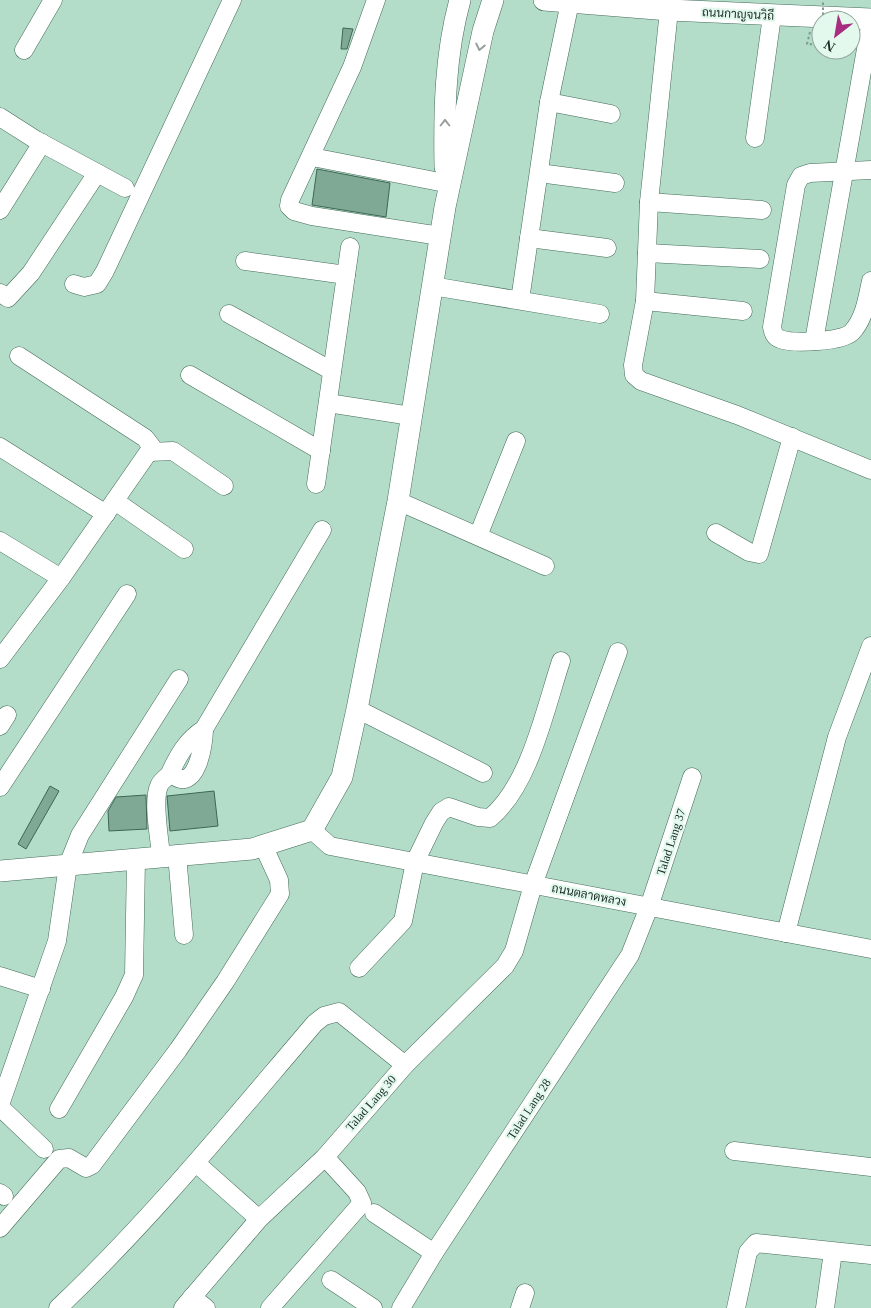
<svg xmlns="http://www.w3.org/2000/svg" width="871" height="1308" font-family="'Times New Roman',Sarabun,serif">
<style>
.building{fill:#80a995;stroke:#3f6655}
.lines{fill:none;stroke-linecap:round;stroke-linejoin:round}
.minor-casing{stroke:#446b59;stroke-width:19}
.major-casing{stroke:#446b59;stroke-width:22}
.path{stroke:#7c9d8d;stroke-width:2;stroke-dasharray:2.5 2.5;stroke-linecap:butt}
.minor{stroke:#fff;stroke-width:18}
.major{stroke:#fff;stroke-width:21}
.path-bridge{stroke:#7c9d8d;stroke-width:2;stroke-dasharray:2.5 2.5;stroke-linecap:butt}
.oneway{stroke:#989f9c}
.labels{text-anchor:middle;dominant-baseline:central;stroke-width:4.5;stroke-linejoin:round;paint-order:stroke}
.street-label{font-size:12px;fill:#1a2a23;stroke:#e3f9ee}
</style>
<rect width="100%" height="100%" fill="#b3ddc9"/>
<!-- building -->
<g class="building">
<polygon points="343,28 353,29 347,49 341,49"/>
<polygon points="317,169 390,183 386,217 312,205"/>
<polygon points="50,786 59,791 26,849 18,844"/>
<polygon points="214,791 218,826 170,831 167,796"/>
<polygon points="146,795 147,829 109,831 108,811 116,797"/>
</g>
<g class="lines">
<defs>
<g id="minor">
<polyline points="376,0 352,67 290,200 289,206 294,211 312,216 440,236"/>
<polyline points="669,10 649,202 645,301 633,365 634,375 641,381 737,415 871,470"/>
<polyline points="24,50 53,0"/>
<polyline points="549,102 611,114"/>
<polyline points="0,117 36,140 125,188"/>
<polyline points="755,138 772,16"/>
<polyline points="312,157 445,183"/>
<path d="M871,170L810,173L801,176L796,185L772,327C773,332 774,337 780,339C793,344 843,342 852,332C865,318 867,298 871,281"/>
<polyline points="539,173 615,183"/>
<polyline points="649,202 762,210"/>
<polyline points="0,210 42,143"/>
<polyline points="529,238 607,248"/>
<polyline points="647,253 760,259"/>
<polyline points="245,261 346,275"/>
<polyline points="74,284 84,287 97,284 105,271 232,0"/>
<polyline points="432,286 600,314"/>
<polyline points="0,293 8,298 31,273 97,173"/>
<polyline points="520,300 549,102 570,2"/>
<polyline points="645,301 743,311"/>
<polyline points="229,314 332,371"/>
<polyline points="814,341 871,21"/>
<polyline points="190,375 321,451"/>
<polyline points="328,403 411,416"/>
<polyline points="0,447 106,514"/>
<polyline points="150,452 173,451 224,486"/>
<polyline points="316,484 350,247"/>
<polyline points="115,501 184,549"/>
<polyline points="398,501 545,566"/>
<polyline points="716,533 749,552 759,554 792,437"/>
<polyline points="478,536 516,441"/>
<polyline points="0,541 61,578"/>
<polyline points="0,659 61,578 152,447 145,438 19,356"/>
<polyline points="357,709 483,773"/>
<polyline points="0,726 7,715"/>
<path d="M172,771V774C196,795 204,745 204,729"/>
<polyline points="0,787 127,594"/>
<polyline points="312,830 330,846 871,949"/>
<polyline points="177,855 184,935"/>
<path d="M161,857C160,839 152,802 159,786C161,780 169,777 171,771C179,754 187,740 204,729L322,530"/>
<polyline points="786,933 837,737 871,646"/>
<path d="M359,968L403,921L415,862L434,823L441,812L449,807L478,817L490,818C530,785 545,709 561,661"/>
<polyline points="0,976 41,989"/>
<polyline points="0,1105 57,941 68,865 80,835 179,679"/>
<polyline points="0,1107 44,1149"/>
<polyline points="59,1109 124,997 134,975 136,859"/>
<polyline points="734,1151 871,1167"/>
<polyline points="196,1163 259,1219"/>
<polyline points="0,1193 4,1196"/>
<polyline points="374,1213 434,1253"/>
<polyline points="0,1228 59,1159 69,1158 86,1168 92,1165 178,1050 225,982 280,894 279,880 263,845"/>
<polyline points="331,1280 373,1308"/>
<polyline points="192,1297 206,1308"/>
<path d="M58,1308C151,1220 232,1120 315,1023L324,1016L339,1012L405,1065"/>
<polyline points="183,1308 259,1219 325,1157 405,1065 505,966 514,951 533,885 618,652"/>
<polyline points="270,1308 362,1203 357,1192 325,1157"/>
<polyline points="401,1308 434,1253 630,955 649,907 692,777"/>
<polyline points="520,1308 525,1293"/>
<polyline points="736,1308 748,1252 756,1243 871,1255"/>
<polyline points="825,1308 833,1252"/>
</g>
<g id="major">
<polyline points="544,0 669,10 871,19"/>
<path d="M445,167C444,111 445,54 460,0"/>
<polyline points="0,871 252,849 312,830 342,777 357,709 398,501 445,207 483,31 493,0"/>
</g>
</defs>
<!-- minor casing -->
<use href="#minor" class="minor-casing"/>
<!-- major casing -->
<use href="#major" class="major-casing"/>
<!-- path -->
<polyline class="path" points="810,32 807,44 821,45"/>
<!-- minor -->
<use href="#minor" class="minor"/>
<!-- major -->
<use href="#major" class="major"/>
<!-- path-bridge -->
<polyline class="path-bridge" points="823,20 823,0"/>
</g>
<!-- one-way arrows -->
<defs><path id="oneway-chevron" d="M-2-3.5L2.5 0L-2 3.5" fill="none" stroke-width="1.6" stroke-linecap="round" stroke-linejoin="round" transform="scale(1.25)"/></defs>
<g class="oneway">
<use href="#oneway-chevron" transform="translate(480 47) rotate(102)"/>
<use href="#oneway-chevron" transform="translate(445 123) rotate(-90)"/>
</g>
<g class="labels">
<!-- street labels -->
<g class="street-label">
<text transform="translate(738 14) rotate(3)">ถนนกาญจนวิถี</text>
<text transform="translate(671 842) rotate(-72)">Talad Lang 37</text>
<text transform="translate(589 895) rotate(11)">ถนนตลาดหลวง</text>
<text transform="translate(371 1103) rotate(-49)">Talad Lang 30</text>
<text transform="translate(529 1109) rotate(-57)">Talad Lang 28</text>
</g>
</g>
<!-- north arrow -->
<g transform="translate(836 35) rotate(211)"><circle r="24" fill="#e3f9ee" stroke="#93a69d"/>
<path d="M0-4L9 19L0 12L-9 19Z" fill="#a82c7f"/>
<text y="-8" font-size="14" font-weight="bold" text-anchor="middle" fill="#1a2a23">N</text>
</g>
</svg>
